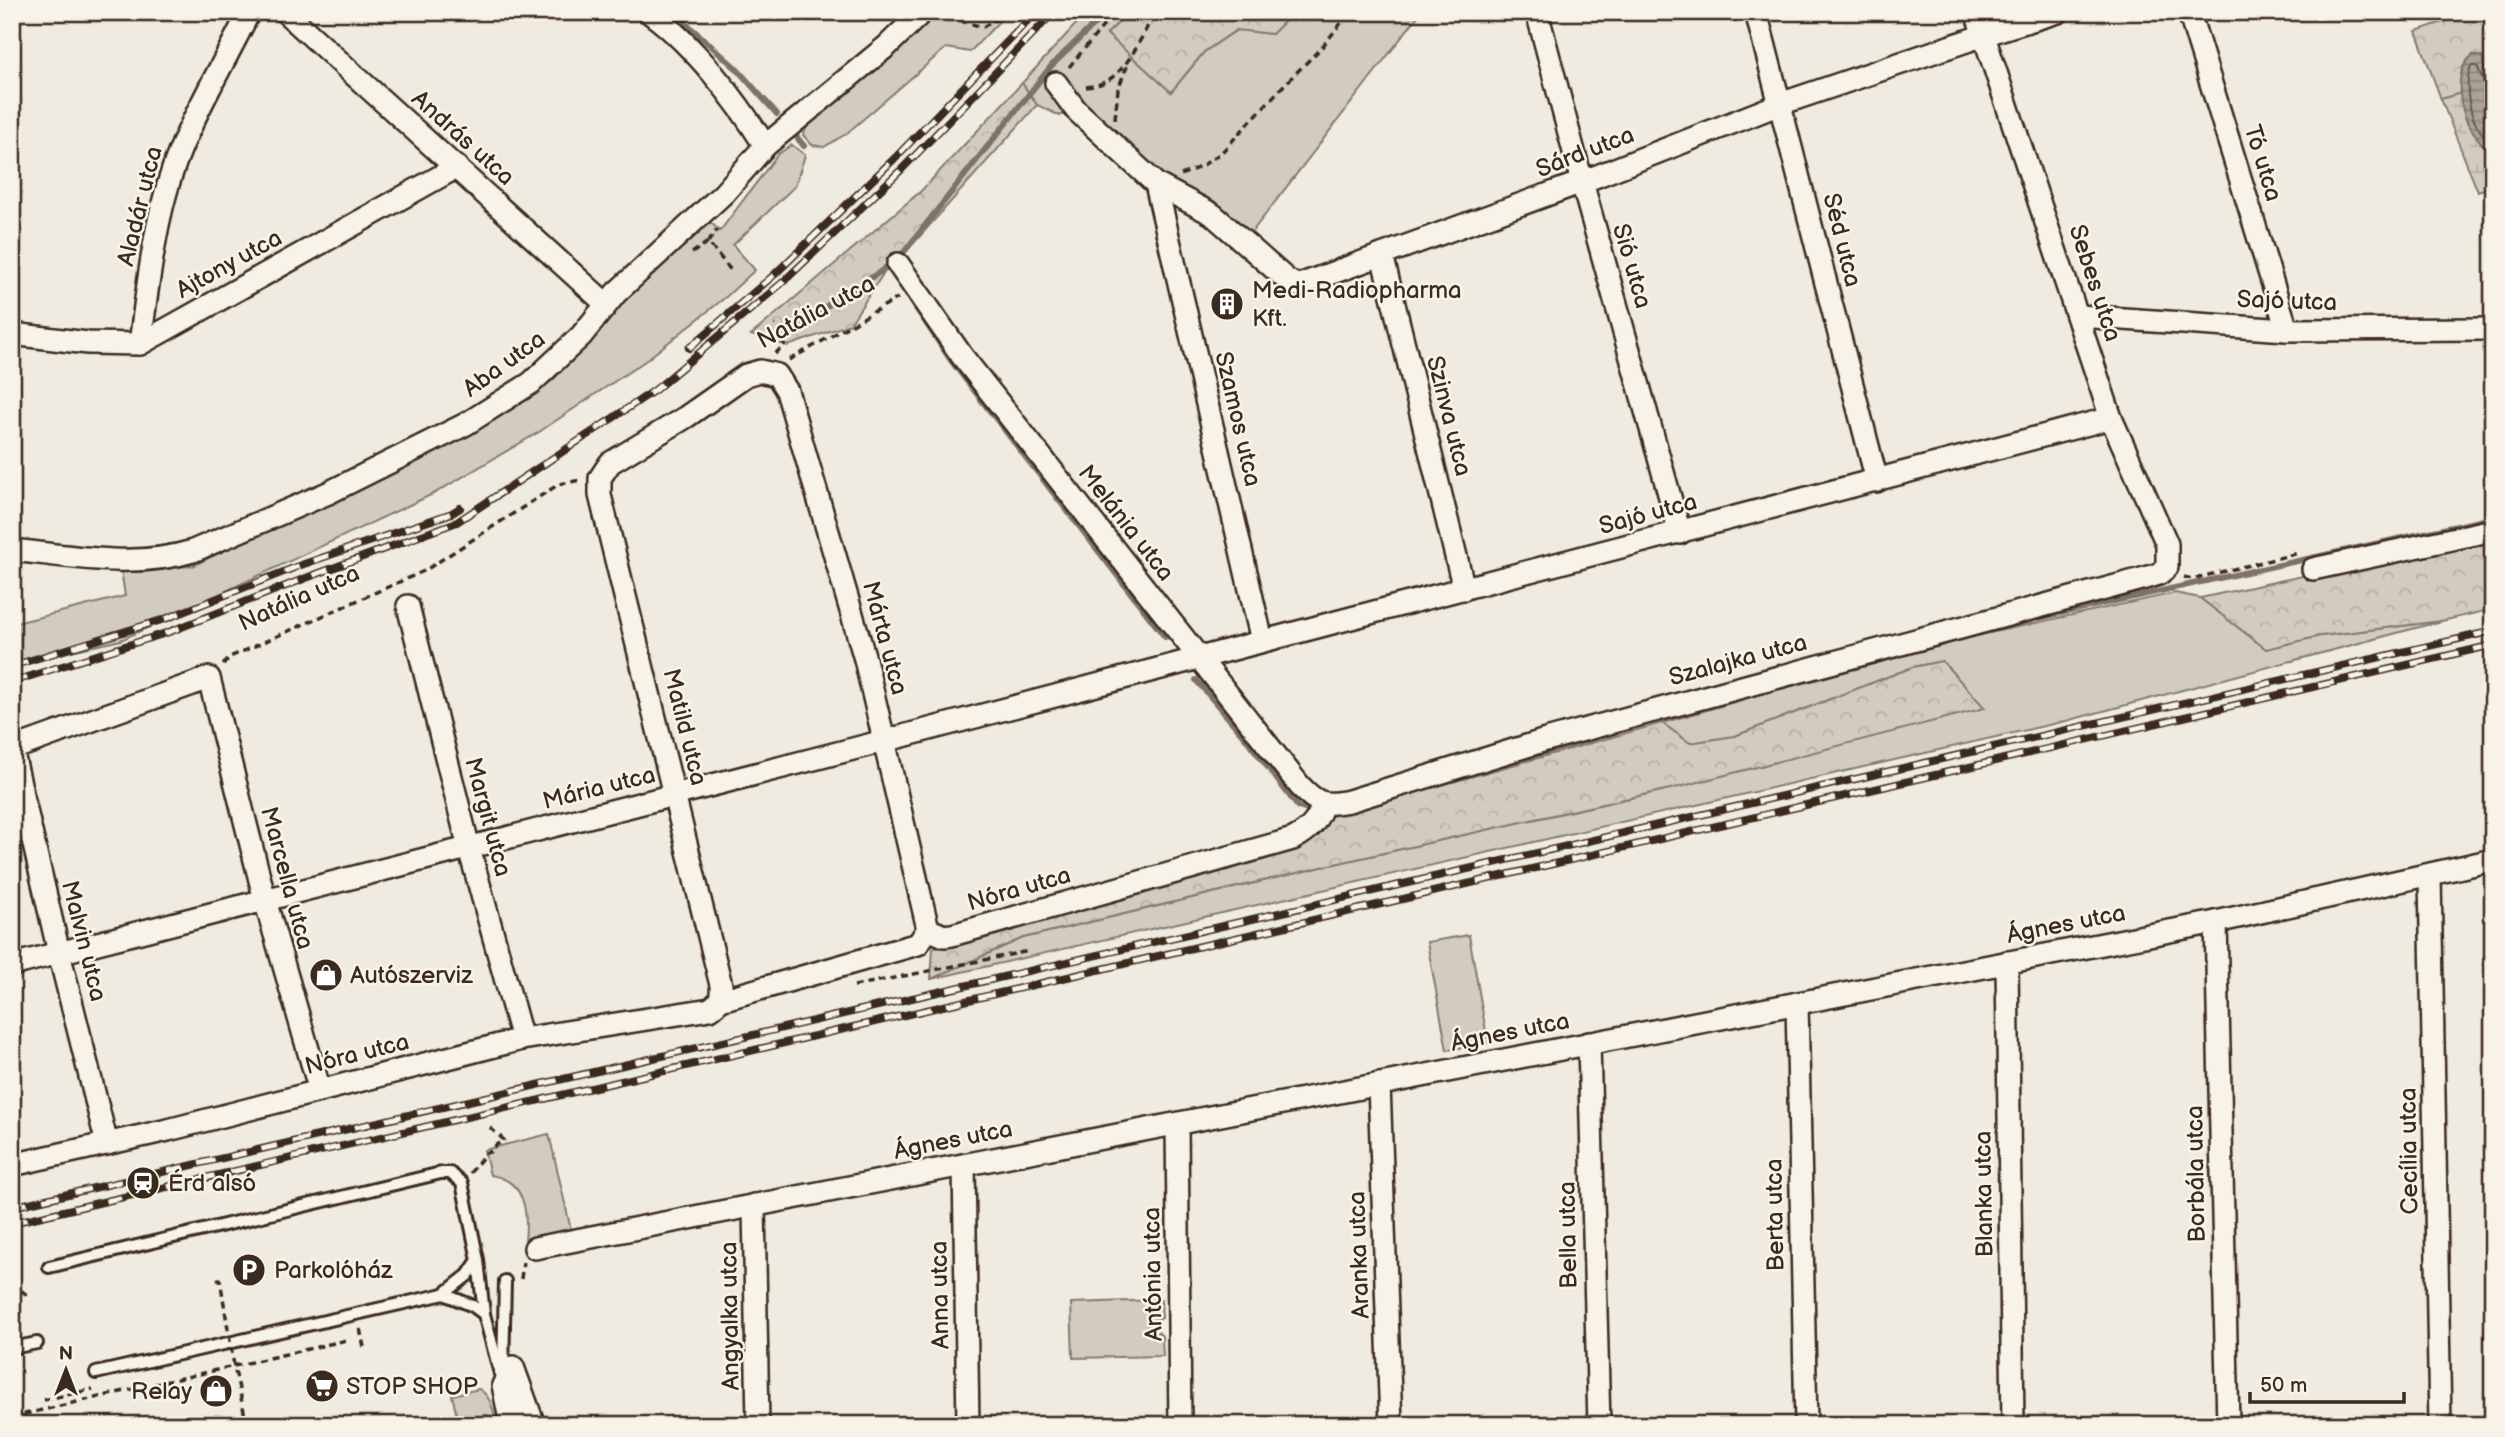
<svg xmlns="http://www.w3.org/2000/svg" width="2505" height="1437" font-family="'Balsamiq Sans',sans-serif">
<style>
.grass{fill:#d1cbc0;stroke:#867a6f;stroke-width:2}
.forest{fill:url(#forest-crowns);stroke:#867a6f;stroke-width:2}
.wetland{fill:url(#wetland-marsh);stroke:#867a6f;stroke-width:2}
.water{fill:url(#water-rules);stroke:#7e7266;stroke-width:2}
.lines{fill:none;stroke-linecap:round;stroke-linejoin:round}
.shore{stroke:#675a4e;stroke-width:2}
.stream{stroke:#7e7266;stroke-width:6}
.lane-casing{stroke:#3b2a1e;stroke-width:16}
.street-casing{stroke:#3b2a1e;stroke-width:26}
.path{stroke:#3b2a1e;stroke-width:3.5;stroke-dasharray:7 5;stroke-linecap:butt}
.lane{stroke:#f7f3e8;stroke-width:10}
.street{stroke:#f7f3e8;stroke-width:21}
.rail-casing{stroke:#3b2a1e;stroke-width:8}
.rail{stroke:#f7f3e8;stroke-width:5;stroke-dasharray:16;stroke-linecap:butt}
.path-bridge{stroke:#3b2a1e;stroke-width:3.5;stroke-dasharray:7 5;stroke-linecap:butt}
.labels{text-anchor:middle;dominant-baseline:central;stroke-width:5;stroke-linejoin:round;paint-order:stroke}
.street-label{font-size:24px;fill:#3b2a1e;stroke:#f7f3e8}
.poi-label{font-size:24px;fill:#3b2a1e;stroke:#f7f3e8;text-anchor:start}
</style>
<defs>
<pattern id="forest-crowns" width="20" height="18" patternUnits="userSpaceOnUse" patternTransform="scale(1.75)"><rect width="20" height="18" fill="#d1cbc0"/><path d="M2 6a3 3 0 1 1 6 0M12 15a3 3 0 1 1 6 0" fill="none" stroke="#b4aea5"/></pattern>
<pattern id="wetland-marsh" width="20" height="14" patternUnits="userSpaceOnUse" patternTransform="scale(1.75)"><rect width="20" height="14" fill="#d1cbc0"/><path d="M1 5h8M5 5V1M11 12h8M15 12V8" fill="none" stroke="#b4aea5"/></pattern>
<pattern id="water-rules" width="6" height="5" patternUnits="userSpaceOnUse" patternTransform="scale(1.75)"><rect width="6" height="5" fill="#aaa296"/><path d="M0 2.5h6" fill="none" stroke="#8c847a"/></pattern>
</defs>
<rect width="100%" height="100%" fill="#efebe0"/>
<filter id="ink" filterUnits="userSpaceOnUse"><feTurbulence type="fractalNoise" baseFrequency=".0143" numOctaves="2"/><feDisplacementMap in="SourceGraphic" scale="14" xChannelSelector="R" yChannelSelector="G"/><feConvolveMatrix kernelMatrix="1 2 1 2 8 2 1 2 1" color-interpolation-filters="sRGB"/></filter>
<g filter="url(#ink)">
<!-- grass -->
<g class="grass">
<polygon points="932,12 1008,12 970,52 946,48 846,134 824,147 812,145 803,135 810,120"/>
<polygon points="1087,12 1129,12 1107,34 1171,92 1204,52 1237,30 1272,34 1294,12 1421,12 1248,237 1157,178 1077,105 1060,116 1037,105 1022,83"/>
<polygon points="792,145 805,155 795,186 733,245 755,270 727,296 645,361 539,432 435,493 121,640 12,664 12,624 125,596 121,570 193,566 518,403 553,380 586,344 613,309 709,221 720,231 778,154"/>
<polygon points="2175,593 2200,598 2266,649 2320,636 2442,621 2066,721 931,979 1023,938 1330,865 1683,786 1942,661 1913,667 1735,736 1690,743 1662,723 1924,647"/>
<polygon points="1469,935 1488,1043 1447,1050 1427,942"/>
<path d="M549,1134L571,1230L525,1241C528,1212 526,1180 490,1175L484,1150Z"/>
<polygon points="1161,1300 1162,1318 1155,1319 1148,1325 1151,1336 1158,1332 1162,1336 1163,1356 1073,1358 1071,1303"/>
<path d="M479,1389C492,1397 493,1411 497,1425H490L487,1415L458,1421L452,1395Z"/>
</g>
<!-- forest -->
<g class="forest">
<polygon points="1129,12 1294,12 1272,34 1236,30 1204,52 1171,92 1107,34"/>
<path d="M2463,12H2493V83L2486,74L2482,57L2473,55C2460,65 2459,77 2461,93L2441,99L2416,31L2454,18Z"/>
<polygon points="1022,83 1037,105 905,253 885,271 850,324 788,346 751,335 921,191"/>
<polygon points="2493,535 2493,609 2442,621 2320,636 2266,649 2200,598"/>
<polygon points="1942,661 1985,708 1683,786 1330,865 1023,938 931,979 933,948 1167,881 1328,817 1662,723 1690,743 1735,736 1913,667"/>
</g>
<!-- wetland -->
<polygon class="wetland" points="2461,93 2466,120 2482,144 2493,147 2493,184 2478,192 2441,99"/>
<!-- water -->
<path class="water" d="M2473,55L2482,57L2486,74L2493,83L2490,97L2493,104V147L2482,144C2477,136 2469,128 2466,119C2458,99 2455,70 2473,55Z"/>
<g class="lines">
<!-- shore -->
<path class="shore" d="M2493,88L2485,85L2477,66H2471C2463,85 2469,132 2493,140"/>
<!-- stream -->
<g class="stream">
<polyline points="673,12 736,68 777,114"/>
<polyline points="795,135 804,146"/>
<polyline points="912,302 952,362 1165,637"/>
<polyline points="794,327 883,270 904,252 1052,65 1107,12"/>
<polyline points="2024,621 2493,518"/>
<polyline points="1196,680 1244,736 1298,807 1314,812"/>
<polyline points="1504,764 1615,732"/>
</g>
<defs>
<g id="lane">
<polyline points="49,1267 441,1173 450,1173 462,1183 478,1260 484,1314 503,1385"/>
<polyline points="444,1294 468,1275 478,1260"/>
<polyline points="12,1348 37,1343"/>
<polyline points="503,1370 505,1281"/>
<polyline points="96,1373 444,1294 473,1306 484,1314"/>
</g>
<g id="street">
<polyline points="285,12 606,304"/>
<path d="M649,12C694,45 736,99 765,146"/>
<polyline points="1537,12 1582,182 1680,533"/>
<polyline points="1756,12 1877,481"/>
<polyline points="2189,12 2287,330"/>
<polyline points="1056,83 1076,110 1156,184 1262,641"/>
<polyline points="1156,184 1212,214 1287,280 1296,285 1302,284 1582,182 1780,104 2002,29 2058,12"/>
<polyline points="1382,255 1464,589"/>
<path d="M898,264L962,356L1300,786C1317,804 1324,806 1349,801L1546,740L2149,577L2159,574L2167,567V544L2111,418L1976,12"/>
<polyline points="2079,316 2287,330 2493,329"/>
<polyline points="12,334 88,343 140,344 457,167"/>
<path d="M140,344C149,277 156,204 184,141C203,97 228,55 249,12"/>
<path d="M12,550C72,556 134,569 193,551L328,493L466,424L531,383L581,336L616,293L724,193L765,146L887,46L922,12"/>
<polyline points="2313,569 2493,530"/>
<polyline points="408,606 469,848 522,1039"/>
<polyline points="12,749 209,678 265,900 320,1091"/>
<polyline points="12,749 59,953 107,1144"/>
<polyline points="2430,876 2440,1425"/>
<polyline points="2216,922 2228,1425"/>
<path d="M928,929L944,936L952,935L1293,839C1310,830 1317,822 1323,804"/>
<polyline points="2007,962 2013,1425"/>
<polyline points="12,965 884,741 2111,418"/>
<polyline points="721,1000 918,944 928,929"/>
<polyline points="1797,1003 1806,1425"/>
<polyline points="1589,1043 1599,1425"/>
<polyline points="1379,1084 1391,1425"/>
<polyline points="1177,1124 1180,1425"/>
<path d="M12,1165L168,1130L522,1039L710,1009C720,1003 722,997 721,985L600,495V478L610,463L686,417L746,375L760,371L777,375L787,391L865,659L928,929"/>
<polyline points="964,1165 968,1425"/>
<polyline points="754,1205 758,1425"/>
<polyline points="535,1248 2216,922 2493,860"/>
<polyline points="513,1367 534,1425"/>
<polyline points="503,1385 511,1425"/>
</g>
</defs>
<!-- lane casing -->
<use href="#lane" class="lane-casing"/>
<!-- street casing -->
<use href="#street" class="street-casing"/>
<!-- path -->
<g class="path">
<polyline points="951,12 964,22 983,27 1007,12"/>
<polyline points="959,19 971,12"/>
<polyline points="1069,67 1115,12"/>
<path d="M1086,87C1126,84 1137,41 1156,12"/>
<polyline points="1115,119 1118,89 1127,66"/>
<polyline points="1181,175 1202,166 1222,152 1284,85 1322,47 1350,12"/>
<polyline points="708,242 717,230"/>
<polyline points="692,253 708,242 733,273"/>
<polyline points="775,354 784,345 785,336 775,325"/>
<polyline points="789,360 898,298"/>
<polyline points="2184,577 2192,579 2299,553"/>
<polyline points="223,665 230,657 424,571 559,484 581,480"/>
<polyline points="854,986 1029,951"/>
<polyline points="470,1173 486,1153 492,1151 496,1145 504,1140 489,1127"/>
<polyline points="521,1279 523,1262"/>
<polyline points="360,1329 364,1347"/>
<polyline points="44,1400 93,1389"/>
<polyline points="247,1425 234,1366 347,1340"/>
</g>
<!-- lane -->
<use href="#lane" class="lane"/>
<!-- street -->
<use href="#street" class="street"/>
<defs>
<g id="rail">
<polyline points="689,348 774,275 895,158 1036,12"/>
<polyline points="12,666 165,619 301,565 452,513 460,508"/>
<polyline points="12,682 169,632 306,578 457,522 655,390 782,283 902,169 1054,12"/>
<polyline points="12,1207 2493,631"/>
<polyline points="12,1223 2493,645"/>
</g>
</defs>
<!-- rail casing -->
<use href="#rail" class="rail-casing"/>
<!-- rail -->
<use href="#rail" class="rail"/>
<!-- path-bridge -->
<g class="path-bridge">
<polyline points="12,1283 27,1295"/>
<polyline points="12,1417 234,1366 220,1279 214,1280"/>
</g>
</g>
</g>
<!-- icons -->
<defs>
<symbol id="building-disc" viewBox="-11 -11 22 22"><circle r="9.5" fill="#3b2a1e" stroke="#f7f3e8"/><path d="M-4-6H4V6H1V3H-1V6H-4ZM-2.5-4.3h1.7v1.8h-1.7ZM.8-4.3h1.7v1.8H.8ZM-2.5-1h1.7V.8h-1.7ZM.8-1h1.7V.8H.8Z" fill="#fff"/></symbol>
<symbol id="shop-disc" viewBox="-11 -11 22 22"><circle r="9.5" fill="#3b2a1e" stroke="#f7f3e8"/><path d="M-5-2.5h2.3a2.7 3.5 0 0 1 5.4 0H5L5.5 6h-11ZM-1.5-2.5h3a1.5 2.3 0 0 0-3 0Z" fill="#fff"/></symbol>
<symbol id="station-disc" viewBox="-11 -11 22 22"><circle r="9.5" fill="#3b2a1e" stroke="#f7f3e8"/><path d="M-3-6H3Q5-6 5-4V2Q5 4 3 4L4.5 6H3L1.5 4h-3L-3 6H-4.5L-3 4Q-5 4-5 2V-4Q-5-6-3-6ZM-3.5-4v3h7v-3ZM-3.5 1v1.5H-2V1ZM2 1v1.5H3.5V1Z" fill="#fff"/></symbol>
<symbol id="parking-disc" viewBox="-11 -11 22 22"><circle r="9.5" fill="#3b2a1e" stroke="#f7f3e8"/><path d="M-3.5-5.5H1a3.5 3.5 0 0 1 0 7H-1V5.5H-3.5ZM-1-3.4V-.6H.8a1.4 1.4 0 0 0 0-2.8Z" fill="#fff"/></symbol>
<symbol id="supermarket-disc" viewBox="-11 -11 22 22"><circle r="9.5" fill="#3b2a1e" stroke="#f7f3e8"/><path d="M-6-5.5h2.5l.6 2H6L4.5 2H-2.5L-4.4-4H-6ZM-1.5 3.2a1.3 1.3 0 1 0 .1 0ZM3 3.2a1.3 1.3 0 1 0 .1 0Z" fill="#fff"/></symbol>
</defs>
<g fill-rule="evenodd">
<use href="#building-disc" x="1208" y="285" width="38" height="38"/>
<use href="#shop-disc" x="307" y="956" width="38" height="38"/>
<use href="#station-disc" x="124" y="1164" width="38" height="38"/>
<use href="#parking-disc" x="230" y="1251" width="38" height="38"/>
<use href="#supermarket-disc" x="303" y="1367" width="38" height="38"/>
<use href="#shop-disc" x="197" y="1372" width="38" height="38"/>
</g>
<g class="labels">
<!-- street labels -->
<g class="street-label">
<text transform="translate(463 138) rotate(42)">András utca</text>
<text transform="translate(1585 152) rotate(-21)">Sárd utca</text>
<text transform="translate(2263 163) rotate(73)">Tó utca</text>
<text transform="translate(140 206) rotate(-76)">Aladár utca</text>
<text transform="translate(1842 240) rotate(76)">Séd utca</text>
<text transform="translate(229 264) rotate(-29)">Ajtony utca</text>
<text transform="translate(1632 266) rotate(74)">Sió utca</text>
<text transform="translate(2095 283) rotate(72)">Sebes utca</text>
<text transform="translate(2287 301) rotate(2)">Sajó utca</text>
<text transform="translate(816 312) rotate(-28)">Natália utca</text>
<text transform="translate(504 364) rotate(-36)">Aba utca</text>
<text transform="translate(1449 416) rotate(76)">Szinva utca</text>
<text transform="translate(1238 419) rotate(77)">Szamos utca</text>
<text transform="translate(1648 514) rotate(-15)">Sajó utca</text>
<text transform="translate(1126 523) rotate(52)">Melánia utca</text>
<text transform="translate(299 598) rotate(-24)">Natália utca</text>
<text transform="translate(885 638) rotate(75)">Márta utca</text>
<text transform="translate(1738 660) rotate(-15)">Szalajka utca</text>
<text transform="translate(685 727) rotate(76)">Matild utca</text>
<text transform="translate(599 788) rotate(-14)">Mária utca</text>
<text transform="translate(488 817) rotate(75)">Margit utca</text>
<text transform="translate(287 878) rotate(75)">Marcella utca</text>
<text transform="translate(1019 889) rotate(-16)">Nóra utca</text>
<text transform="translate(2066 924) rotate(-11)">Ágnes utca</text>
<text transform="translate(84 941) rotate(76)">Malvin utca</text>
<text transform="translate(1510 1032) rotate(-11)">Ágnes utca</text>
<text transform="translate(357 1054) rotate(-14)">Nóra utca</text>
<text transform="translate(953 1140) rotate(-11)">Ágnes utca</text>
<text transform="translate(2409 1151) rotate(-91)">Cecília utca</text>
<text transform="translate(2196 1174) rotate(-91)">Borbála utca</text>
<text transform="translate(1984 1194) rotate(-91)">Blanka utca</text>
<text transform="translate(1775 1215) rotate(-91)">Berta utca</text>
<text transform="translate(1568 1235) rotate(-91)">Bella utca</text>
<text transform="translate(1359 1255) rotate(-92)">Aranka utca</text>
<text transform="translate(1153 1274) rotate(-91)">Antónia utca</text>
<text transform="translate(940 1295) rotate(-91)">Anna utca</text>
<text transform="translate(730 1316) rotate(-91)">Angyalka utca</text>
</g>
<!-- poi labels -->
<g class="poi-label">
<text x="1252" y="290">Medi-Radiopharma<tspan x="1252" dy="28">Kft.</tspan></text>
<text x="350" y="975">Autószerviz</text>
<text x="168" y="1183">Érd alsó</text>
<text x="274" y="1270">Parkolóház</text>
<text x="346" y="1386">STOP SHOP</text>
<text x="192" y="1391" text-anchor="end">Relay</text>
</g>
</g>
<!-- margin -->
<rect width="2505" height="1437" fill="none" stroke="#f7f3e8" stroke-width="42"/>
<rect x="21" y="21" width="2463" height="1395" fill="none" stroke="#3b2a1e" stroke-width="2.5" filter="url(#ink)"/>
<!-- north arrow -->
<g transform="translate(66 1370)" stroke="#f7f3e8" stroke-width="5" paint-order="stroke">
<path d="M0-5L12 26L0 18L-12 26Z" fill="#3b2a1e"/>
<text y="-10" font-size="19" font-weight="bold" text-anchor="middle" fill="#3b2a1e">N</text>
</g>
<!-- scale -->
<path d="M2250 1392v10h154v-10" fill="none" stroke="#3b2a1e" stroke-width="3.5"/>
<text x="2260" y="1392" font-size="21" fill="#3b2a1e" stroke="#f7f3e8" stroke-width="5" paint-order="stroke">50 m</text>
</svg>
